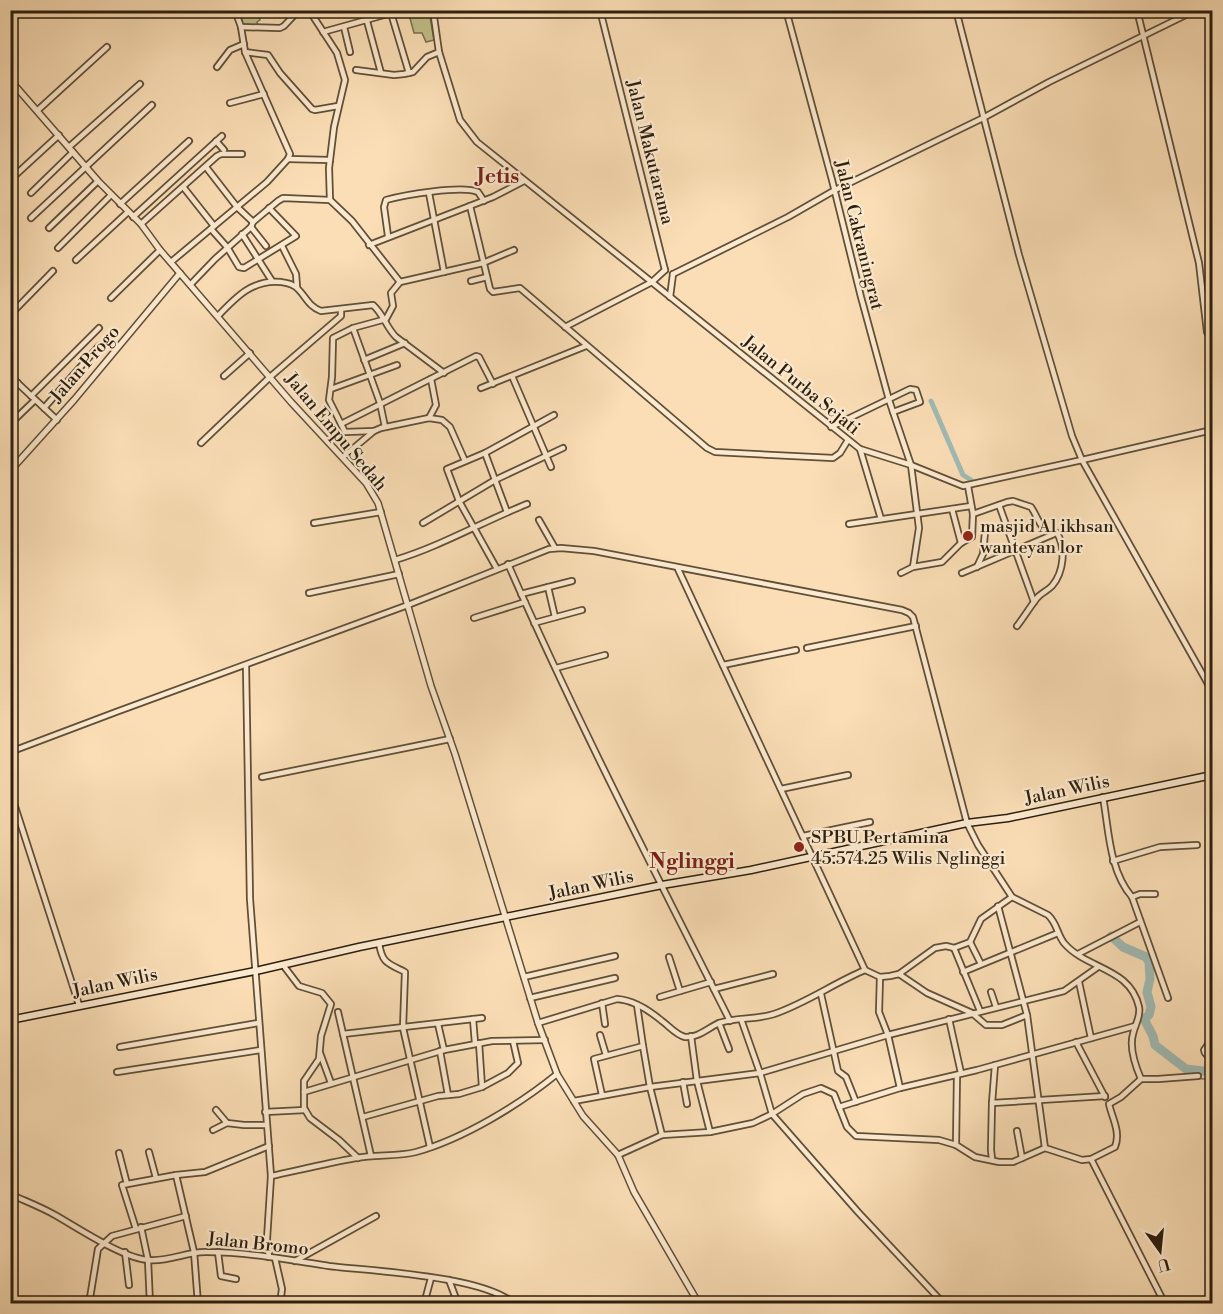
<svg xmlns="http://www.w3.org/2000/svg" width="1223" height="1314" font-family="'Libre Bodoni',serif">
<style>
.green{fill:#c2c08b;stroke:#78704c;stroke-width:1.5}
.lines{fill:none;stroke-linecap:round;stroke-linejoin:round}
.stream{stroke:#727d72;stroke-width:1.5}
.canal{stroke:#a0bbb5;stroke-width:5}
.river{stroke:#a0bbb5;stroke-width:9}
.minor-casing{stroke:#604f38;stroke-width:8}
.tertiary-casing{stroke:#604f38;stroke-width:8}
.secondary-casing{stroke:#2d1f0e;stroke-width:9}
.minor{stroke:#fcead0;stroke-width:4.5}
.tertiary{stroke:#fcead0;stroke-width:5}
.secondary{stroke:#fcead0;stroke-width:6}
.poi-dot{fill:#8f2418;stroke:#fcead0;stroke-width:2}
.labels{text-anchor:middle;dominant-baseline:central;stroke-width:4.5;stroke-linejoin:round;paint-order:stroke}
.street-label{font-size:18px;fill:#2d1f0e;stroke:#fcead0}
.poi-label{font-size:18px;fill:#2d1f0e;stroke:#fcead0;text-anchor:start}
.quarter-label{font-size:21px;font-weight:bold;fill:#7a1f14;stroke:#fcead0}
</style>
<rect width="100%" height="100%" fill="#fbdeb6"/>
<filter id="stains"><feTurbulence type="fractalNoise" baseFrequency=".00333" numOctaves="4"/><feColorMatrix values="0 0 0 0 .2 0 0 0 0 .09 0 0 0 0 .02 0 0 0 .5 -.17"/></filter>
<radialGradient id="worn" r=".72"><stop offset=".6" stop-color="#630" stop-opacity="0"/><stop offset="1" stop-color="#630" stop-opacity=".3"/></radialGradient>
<!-- green -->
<g class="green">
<polygon points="236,11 261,11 258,12 260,20 257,22 258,26 242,26"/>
<polygon points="408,11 429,11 434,40 426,42 422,33 414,33"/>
</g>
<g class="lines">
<!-- stream -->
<polyline class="stream" points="1197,1078 1210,1080 1210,1094 1212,1095"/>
<!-- canal -->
<polyline class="canal" points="931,401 963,475 971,480"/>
<!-- river -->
<polyline class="river" points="1111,936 1123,947 1146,957 1149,962 1150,979 1147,992 1151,1007 1149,1015 1144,1019 1153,1036 1155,1045 1186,1069 1212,1072"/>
<defs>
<g id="minor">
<polyline points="309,10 337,53 345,80 334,127 329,168 330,200 352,221 400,282"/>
<polyline points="364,10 381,73"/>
<polyline points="433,10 439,52 460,120 477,142 860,449 911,465 963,486 1082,460 1212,691"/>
<polyline points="600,10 665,270"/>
<polyline points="786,10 832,180 861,297 889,400 911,465 919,528 913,567 901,573"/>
<polyline points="956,10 1019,255 1072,436 1082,460 1212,430"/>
<polyline points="1137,10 1199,263 1207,332 1212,342"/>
<polyline points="391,13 409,73"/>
<polyline points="241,27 280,28 284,26 299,10"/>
<polyline points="344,27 350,52"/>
<polyline points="323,32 402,10"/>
<polyline points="245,52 268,55 280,73 312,109 315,110 338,106"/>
<polyline points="217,67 230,50 244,44"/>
<polyline points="356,70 394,75 404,74 413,72 427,57 439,52"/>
<polyline points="230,103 264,94"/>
<polyline points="38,110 107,47"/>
<polyline points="216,141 224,150"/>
<polyline points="69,147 140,84"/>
<polyline points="288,159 330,160"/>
<polyline points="206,167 237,207 253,222"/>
<polyline points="10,180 59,135"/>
<polyline points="184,188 214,226"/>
<polyline points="31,193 73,152"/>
<polyline points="429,193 444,272"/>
<polyline points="120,204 189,141"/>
<polyline points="470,206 490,289 493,292 520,288 707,448 715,452 833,458 840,453 848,440"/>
<polyline points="133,217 222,136"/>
<polyline points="31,218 152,105"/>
<polyline points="141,224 217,156 221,154 242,154"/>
<polyline points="251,227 266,246"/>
<polyline points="49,228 98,181"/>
<polyline points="211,229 227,247 239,267 244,268 296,236 269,208"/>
<polyline points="242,234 272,281"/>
<path d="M388,236L384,207L386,200C404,195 462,185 478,192L484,201"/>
<polyline points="369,245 493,197 524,181"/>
<polyline points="282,246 296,274 297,287"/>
<polyline points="58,248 111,195"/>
<polyline points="76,260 128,212"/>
<polyline points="171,262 267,182 288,159 290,154 245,52 241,27 235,10"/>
<polyline points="673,274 788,217 835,190 983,118 1049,82 1196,10"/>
<polyline points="471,281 487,277"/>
<polyline points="191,284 215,259 251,227 253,222 278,201 283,198 330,200"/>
<polyline points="670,297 673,274"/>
<polyline points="111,298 160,250"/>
<polyline points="10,315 53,271"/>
<path d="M218,316C236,297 253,279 281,282C287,283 294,284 298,289C306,297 309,307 321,311L373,305C384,315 386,327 396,337L444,373"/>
<polyline points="565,327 652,282 665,270"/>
<polyline points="353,328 380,403 385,427"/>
<polyline points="364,360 405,343"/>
<polyline points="10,376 57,420"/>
<polyline points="224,376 250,353"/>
<polyline points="512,376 551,467"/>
<polyline points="481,388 586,346"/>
<polyline points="331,389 397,365"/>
<polyline points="10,391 18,383"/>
<polyline points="31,396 99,328"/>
<polyline points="44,408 99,346"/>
<polyline points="429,418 436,405 431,379"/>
<polyline points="10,424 35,400"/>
<polyline points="341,424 476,356 479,357 493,384"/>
<polyline points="831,427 910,389 916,390 920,402 893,412"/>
<polyline points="374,431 345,432 329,400 332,377 333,338 353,328 386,319 393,306 391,293 400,282 483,263 514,250"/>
<polyline points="201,443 270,377 341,316 341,310"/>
<polyline points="860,449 881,519"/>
<polyline points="485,453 507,512"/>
<polyline points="343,457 374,431 381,428 429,418 442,420 450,427 465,461"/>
<polyline points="999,505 1034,602"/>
<polyline points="952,509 961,543"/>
<path d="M973,514L1007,502L1013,501L1031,507C1040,520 1039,532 1057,533C1066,548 1064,572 1052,586C1047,591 1041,593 1037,598C1030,607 1024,617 1017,626"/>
<polyline points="539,520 555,548"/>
<polyline points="314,523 381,512"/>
<polyline points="423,523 495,480 563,448"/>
<polyline points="849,524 971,506"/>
<path d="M395,560C441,546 482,522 527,504"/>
<path d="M508,564C576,719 654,870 730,1021"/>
<polyline points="913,567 942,562 961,543 972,537 973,514 968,486"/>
<polyline points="977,567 983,554 985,532"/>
<polyline points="497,569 459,501 447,469 485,453 554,415"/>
<polyline points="678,569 865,970"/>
<polyline points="962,573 1054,534"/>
<polyline points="548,587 555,617"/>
<polyline points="309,593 399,574"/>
<polyline points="521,594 572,581"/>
<polyline points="474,618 525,602"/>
<polyline points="534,623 582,610"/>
<polyline points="807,648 916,626"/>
<polyline points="723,665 796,650"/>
<polyline points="246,666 250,899 271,1176 267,1239 269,1257"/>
<polyline points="556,668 605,655"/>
<path d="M10,752L116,712L408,605L549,549L561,548L594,551L902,610L909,613L913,617L967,823L978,845L1012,897L1048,915C1057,923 1057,934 1064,943C1087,970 1130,967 1139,1007C1141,1017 1135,1024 1133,1034C1129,1048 1135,1065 1141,1079"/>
<polyline points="262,777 450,739"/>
<polyline points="781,789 848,775"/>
<polyline points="10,791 79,1005"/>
<path d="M1103,797C1109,831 1109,870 1132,897L1168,998"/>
<polyline points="803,836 870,822"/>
<polyline points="1113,861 1160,847 1197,845"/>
<polyline points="1132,897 1140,894 1155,894"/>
<polyline points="998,906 1027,1015 1045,1148"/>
<polyline points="970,942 981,964"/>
<path d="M379,943C382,963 387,963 405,972L403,1028L430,1147"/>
<polyline points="954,948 980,1011"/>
<polyline points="1078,954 1140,922"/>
<polyline points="669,957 680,991"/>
<polyline points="283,965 299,986 322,993 331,1004 321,1036 319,1059 304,1081 304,1108 310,1118 339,1140 358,1158"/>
<polyline points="963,972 1058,933"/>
<polyline points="899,974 927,993 972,1013 986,1025 1002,1025 1027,1015"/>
<polyline points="524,977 615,956"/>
<polyline points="880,977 879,1012 888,1035 900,1088"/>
<polyline points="1079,982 1091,1038"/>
<polyline points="714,989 773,974"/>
<polyline points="991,992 996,1007"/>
<polyline points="821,994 838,1071 846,1077 856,1102"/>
<polyline points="660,997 711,982"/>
<polyline points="530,998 615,978"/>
<polyline points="602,1003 605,1024"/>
<polyline points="637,1005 643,1046"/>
<polyline points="338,1012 371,1156"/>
<polyline points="473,1019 475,1043"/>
<polyline points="741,1019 760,1073 772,1114 858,1212 944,1304"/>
<polyline points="949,1019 961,1073"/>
<path d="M538,1023L617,999C634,1000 650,1011 662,1021C669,1026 676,1035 685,1037C698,1038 708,1028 719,1023C737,1017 756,1020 774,1014C806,1003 834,983 865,970L880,977L890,976L899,974L935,948L946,946L954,948L970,942L981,919L1012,897"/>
<polyline points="719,1023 729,1049"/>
<polyline points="438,1024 444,1050"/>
<polyline points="343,1034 482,1018"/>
<polyline points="600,1035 606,1055"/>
<polyline points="691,1036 697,1081 710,1132"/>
<polyline points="1212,1039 1204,1050 1205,1053 1212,1060"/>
<polyline points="1076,1042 1105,1097"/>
<polyline points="479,1043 482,1087"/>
<polyline points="120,1047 258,1023"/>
<polyline points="440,1051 448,1095"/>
<polyline points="320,1053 331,1083"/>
<polyline points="117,1072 261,1050"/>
<polyline points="683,1082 687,1104"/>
<polyline points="304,1092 444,1050 492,1041 545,1040"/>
<polyline points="602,1095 594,1059 643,1046 650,1087 662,1135"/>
<polyline points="574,1101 650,1087 760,1073 888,1035 1064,991 1098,967"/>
<polyline points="992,1103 1105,1096"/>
<polyline points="839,1107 900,1088 977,1070 1135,1026"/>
<polyline points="216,1110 227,1123 244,1125 266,1125"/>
<polyline points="265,1112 305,1110"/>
<polyline points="363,1117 438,1096 459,1094 482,1087 508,1073 518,1063 513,1041"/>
<polyline points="213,1130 227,1123"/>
<polyline points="1017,1131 1022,1158"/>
<polyline points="956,1145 957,1075"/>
<polyline points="149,1152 156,1178"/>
<polyline points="119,1153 127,1184"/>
<path d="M618,1155L662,1135L710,1132L753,1123L772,1114L803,1094L821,1088L834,1094L847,1127L856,1136L939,1140L956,1145L975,1157L999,1162H1013L1045,1148L1082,1160L1091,1159L1115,1147C1121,1132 1112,1118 1109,1104L1121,1097L1141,1079H1158L1198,1076"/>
<polyline points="992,1159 991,1150 992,1103 995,1065"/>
<polyline points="1091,1159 1165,1304"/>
<polyline points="176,1175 194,1252 198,1304"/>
<path d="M271,1176C299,1170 328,1163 356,1158C376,1154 397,1157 416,1152C463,1139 519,1105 557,1074"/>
<path d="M10,1194C25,1201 41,1207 55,1215C78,1228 124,1259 149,1260C169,1262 188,1251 207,1252C248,1252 289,1260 329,1266C371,1271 485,1276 514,1304"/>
<polyline points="141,1227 148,1260 150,1304"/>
<polyline points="136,1229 122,1185 176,1175 205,1172 269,1146"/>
<polyline points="125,1252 129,1285"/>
<polyline points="218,1252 221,1276 236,1279"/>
<polyline points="275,1258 282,1289 280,1304"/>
<polyline points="295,1261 376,1216"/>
<polyline points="449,1280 458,1304"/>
<polyline points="89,1304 98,1249 112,1236 186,1216"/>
<polyline points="424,1304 431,1278"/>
<polyline points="498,1304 508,1299"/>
</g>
<g id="tertiary">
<polyline points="10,80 98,181 141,224 160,250 291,402 366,483 378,503 431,686 455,754 538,1023 557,1074 583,1116 618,1155 634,1192 699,1304"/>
<polyline points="10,471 74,400 180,273"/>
</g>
<polyline id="secondary" points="10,1020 260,970 359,947 662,885 751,870 967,823 1008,818 1212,775"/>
</defs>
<!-- minor casing -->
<use href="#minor" class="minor-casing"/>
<!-- tertiary casing -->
<use href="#tertiary" class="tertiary-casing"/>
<!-- secondary casing -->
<use href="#secondary" class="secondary-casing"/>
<!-- minor -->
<use href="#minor" class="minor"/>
<!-- tertiary -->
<use href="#tertiary" class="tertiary"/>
<!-- secondary -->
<use href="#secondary" class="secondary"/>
</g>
<!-- markers -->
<g class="poi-dot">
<circle cx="968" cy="536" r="6"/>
<circle cx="799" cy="847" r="6"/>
</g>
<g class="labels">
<!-- street labels -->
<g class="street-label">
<text transform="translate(650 152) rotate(76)">Jalan Makutarama</text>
<text transform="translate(859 235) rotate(76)">Jalan Cakraningrat</text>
<text transform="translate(85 364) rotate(-49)">Jalan Progo</text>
<text transform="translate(801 385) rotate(39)">Jalan Purba Sejati</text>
<text transform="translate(336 432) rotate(50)">Jalan Empu Sedah</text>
<text transform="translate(1067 790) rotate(-12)">Jalan Wilis</text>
<text transform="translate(591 885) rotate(-12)">Jalan Wilis</text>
<text transform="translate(115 983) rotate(-12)">Jalan Wilis</text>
<text transform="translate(258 1244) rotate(6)">Jalan Bromo</text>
</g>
<!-- poi labels -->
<g class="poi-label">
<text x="980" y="526">masjid Al ikhsan<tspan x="980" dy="21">wanteyan lor</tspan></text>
<text x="811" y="837">SPBU Pertamina<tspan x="811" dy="21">45.574.25 Wilis Nglinggi</tspan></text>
</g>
<!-- quarter labels -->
<g class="quarter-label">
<text x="498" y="177">Jetis</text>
<text x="692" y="862">Nglinggi</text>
</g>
</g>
<!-- margin -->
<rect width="1223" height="1314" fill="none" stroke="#fbdeb6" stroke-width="36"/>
<rect x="12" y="12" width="1199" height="1290" fill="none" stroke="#2d1f0e" stroke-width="3"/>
<rect x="18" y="18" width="1187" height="1278" fill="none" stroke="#2d1f0e" stroke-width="1.5"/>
<!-- north arrow -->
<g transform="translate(1160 1251) rotate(165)" stroke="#fcead0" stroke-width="4.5" paint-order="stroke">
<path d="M0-4.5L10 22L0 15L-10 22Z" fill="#2d1f0e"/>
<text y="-9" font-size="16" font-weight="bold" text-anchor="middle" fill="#2d1f0e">U</text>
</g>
<rect width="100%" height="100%" filter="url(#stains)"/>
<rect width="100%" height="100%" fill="url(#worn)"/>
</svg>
